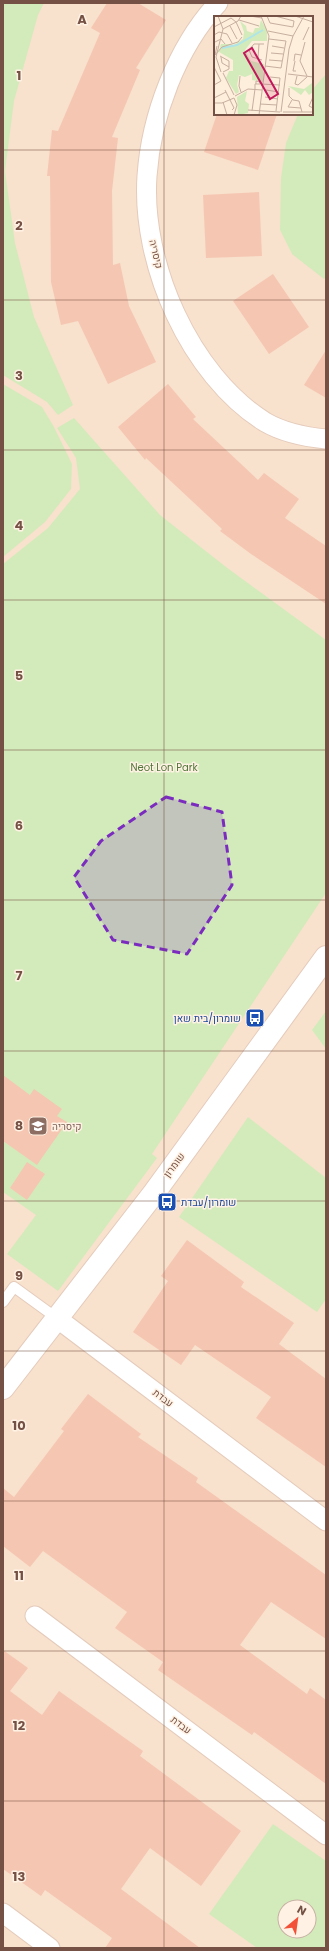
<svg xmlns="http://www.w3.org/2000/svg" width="329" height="1951" font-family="Poppins,Heebo,sans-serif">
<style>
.residential{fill:#f8e1cd;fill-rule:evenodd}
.green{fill:#d3ebbb;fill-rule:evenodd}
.building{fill:#f5c7b2}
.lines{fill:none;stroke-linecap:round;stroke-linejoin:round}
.service-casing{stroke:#e4cbbb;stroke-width:12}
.minor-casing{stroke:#e4cbbb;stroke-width:21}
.tertiary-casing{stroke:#e4cbbb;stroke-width:24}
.service{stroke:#fff;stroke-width:10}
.minor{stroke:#fff;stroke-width:19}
.tertiary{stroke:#fff;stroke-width:22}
.marked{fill:#7b2cbf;fill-opacity:0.2;stroke:#7b2cbf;stroke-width:3;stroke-dasharray:8 5;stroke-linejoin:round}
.grid{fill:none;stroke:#745144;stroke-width:1;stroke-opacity:0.55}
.labels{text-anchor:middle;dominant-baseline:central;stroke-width:3;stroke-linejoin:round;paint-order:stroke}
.street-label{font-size:10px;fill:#745144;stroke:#fff2e4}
.park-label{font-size:10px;fill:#507539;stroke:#fff2e4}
.transit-label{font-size:10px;fill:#164399;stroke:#fff2e4;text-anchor:end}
.education-label{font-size:10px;fill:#785e54;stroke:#fff2e4;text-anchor:start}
.inset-river{fill:none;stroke:#b0e5e8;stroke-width:2}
.inset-road{fill:none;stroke:#c7af9f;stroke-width:1}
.view{fill:#c2185b;fill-opacity:0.15;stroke:#c2185b;stroke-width:2}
.inset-edge{fill:none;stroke:#745144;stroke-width:2}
.grid-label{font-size:13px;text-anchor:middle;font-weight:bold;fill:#745144;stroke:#fff2e4;stroke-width:3;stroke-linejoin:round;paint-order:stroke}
</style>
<rect width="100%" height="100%" fill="#feeedc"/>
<!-- residential -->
<path class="residential" d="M3,3H326V1948H3ZM215,17H312V114H215ZM285,1907H309V1931H285Z"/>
<!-- green -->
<g class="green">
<polygon points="3,3 44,3 38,15 14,101 5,171 15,243 34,317 73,405 58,415 47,402 3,375"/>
<polygon points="326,74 326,277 324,279 292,254 280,230 281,178 286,143 298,114 312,114 312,90"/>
<polygon points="3,384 42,407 54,427 72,464 71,489 45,522 3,557"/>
<polygon points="74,418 160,515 226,567 326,640 326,893 152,1154 157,1158 58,1291 7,1254 36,1215 3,1192 3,564 48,528 80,489 76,458 57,428"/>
<polygon points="326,1011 326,1049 312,1030"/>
<polygon points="248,1117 326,1178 326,1299 317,1312 179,1217"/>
<path d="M273,1824L326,1861V1948H257L209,1914ZM285,1907H309V1931H285Z"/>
</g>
<!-- building -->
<g class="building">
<polygon points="107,3 138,3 166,20 136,68 140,70 112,137 118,138 112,191 113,265 120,263 129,306 156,362 108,384 78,321 61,325 51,282 50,176 47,176 52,130 58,131 100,33 91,28"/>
<polygon points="217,114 277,114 258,170 204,152"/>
<polygon points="259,192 262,256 206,258 203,195"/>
<polygon points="273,274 309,327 269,354 233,301"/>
<polygon points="326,350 326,398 304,385"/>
<polygon points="168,384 196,417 193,419 258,480 264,473 299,499 285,518 326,546 326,604 251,554 220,531 222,529 146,458 145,460 118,427"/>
<polygon points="3,1075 30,1095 34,1089 62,1109 57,1116 67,1122 37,1165 3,1141"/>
<polygon points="27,1162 45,1174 27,1200 10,1188"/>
<polygon points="187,1240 244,1282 241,1287 294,1323 279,1344 326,1379 326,1467 256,1418 271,1397 195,1345 181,1365 133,1332 168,1281 161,1276"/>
<polygon points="88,1394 141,1434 138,1437 198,1478 196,1482 326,1575 326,1639 271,1602 240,1645 307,1694 310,1688 326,1700 326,1784 254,1732 252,1735 158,1670 163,1662 115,1628 127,1612 43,1551 30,1567 3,1546 3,1488 14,1497 64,1431 61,1429"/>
<polygon points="3,1650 28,1668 10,1691 42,1715 59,1691 143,1751 140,1756 241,1831 201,1886 150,1848 121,1889 200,1948 105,1948 112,1938 45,1890 41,1896 3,1869"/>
</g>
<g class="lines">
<defs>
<polyline id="service" points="3,1302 14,1287 58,1319"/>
<g id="minor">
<path d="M218,3C177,47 151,116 147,176C141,264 190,375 265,422C284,433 305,437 326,439"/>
<polyline points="58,1319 326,1521"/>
<polyline points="35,1616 326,1835"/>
<polyline points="3,1913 50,1948"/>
</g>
<polyline id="tertiary" points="3,1388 154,1193 326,957"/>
</defs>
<!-- service casing -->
<use href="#service" class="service-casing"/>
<!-- minor casing -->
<use href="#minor" class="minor-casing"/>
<!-- tertiary casing -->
<use href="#tertiary" class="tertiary-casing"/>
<!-- service -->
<use href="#service" class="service"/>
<!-- minor -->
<use href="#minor" class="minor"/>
<!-- tertiary -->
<use href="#tertiary" class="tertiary"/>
</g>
<!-- marked area -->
<path class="marked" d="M166,797L222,812L232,885L187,954L113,940L74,877L101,841Z"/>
<!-- grid -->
<path class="grid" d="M164,3V1948M3,150H326M3,300H326M3,450H326M3,600H326M3,750H326M3,900H326M3,1051H326M3,1201H326M3,1351H326M3,1501H326M3,1651H326M3,1801H326"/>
<!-- icons -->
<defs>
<symbol id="bus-square" viewBox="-11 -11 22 22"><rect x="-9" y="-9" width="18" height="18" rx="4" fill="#1a4fb4" stroke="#fff2e4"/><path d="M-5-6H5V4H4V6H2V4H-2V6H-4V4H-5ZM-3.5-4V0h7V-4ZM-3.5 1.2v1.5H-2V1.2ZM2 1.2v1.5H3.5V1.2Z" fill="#fff"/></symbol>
<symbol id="school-square" viewBox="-11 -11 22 22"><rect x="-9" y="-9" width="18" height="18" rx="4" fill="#8d6e63" stroke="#fff2e4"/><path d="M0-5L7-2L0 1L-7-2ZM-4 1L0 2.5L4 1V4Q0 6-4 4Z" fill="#fff"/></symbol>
</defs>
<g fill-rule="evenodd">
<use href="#bus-square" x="244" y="1007" width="22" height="22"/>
<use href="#school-square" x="27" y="1115" width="22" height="22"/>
<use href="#bus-square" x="156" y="1191" width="22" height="22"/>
</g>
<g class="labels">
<!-- street labels -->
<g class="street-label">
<text transform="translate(156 254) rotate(77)">קיסריה</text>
<text transform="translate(174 1165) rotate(-54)">שומרון</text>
<text transform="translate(163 1398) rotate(37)">עבדת</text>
<text transform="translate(181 1725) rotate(37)">עבדת</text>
</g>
<!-- park labels -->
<g class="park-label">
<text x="164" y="767">Neot Lon Park</text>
</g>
<!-- transit labels -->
<g class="transit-label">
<text x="241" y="1018">שומרון/בית שאן</text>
<text x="181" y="1202" text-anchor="start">שומרון/עבדת</text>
</g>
<!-- education labels -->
<g class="education-label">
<text x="52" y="1126">קיסריה</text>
</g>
</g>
<!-- overview -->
<g transform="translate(214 16)">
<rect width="99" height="99" fill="#feeedc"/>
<path d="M47,4L53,14V25H38L31,34L37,45L50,48L49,66L38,64V58L31,61L25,59L23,69L25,76L22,78L12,62L15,55H19V44L5,36L4,38L7,28H19L27,23L20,28L8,31L6,36L8,31L20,29L29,23L30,16L26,5L32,10L33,15L39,17L41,12H45ZM98,67L99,76L95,79L91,74L87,79L74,70L90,73ZM33,75L31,85L35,88L34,97L24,99L23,81Z" fill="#d3ebbb"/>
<path class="inset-river" d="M8,32L23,29L49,14"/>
<path class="inset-road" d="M4,0L9,13L2,41L7,56M36,0L48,2M53,0L56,7L79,11L80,5L61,0M81,0L99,6M25,4L45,10M22,6L28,19M16,10L23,23M0,11L17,2L22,6M9,13L24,5L27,0M54,15L79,20M0,19L5,16L13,18L18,27M89,24L95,11M1,26L7,23L11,28M91,26L86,45L93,60M3,30L1,39L8,31L24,26L28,21M58,30L70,32M57,37L69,38M6,40L15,45V53L9,56M7,41L8,47L15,51M44,42L45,28M48,44L38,41L35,34L40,28H50M55,44L68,45M80,45L81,38L87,39M81,45L79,55H82M51,50L67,52L72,25L55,23M0,51L7,65L0,69M9,57L20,79M74,58L99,61M26,60L25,70L27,76M83,60L81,68L84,69L93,61M56,61L66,62L62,95M47,68L66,69M75,72V80L79,84L85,85L88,96M41,73V68H42V65L46,66V68H42M11,74L20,92L18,94M52,74L65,76M21,80L34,73L48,74M51,81L64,83M99,81L95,90L99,92M0,82L12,76M20,82L23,89L20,99M78,84L74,91L87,92M9,86L13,99M0,87H8L20,82M46,88L63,89M34,94L66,96M38,95L41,73M67,96L75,33L79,20L90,0M69,96H99M45,99L55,20L47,0"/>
<path class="view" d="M38,32L64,78L56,83L30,37Z"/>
<rect width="99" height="99" class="inset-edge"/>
</g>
<g class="grid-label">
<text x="82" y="24">A</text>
<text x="19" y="80">1</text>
<text x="19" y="230">2</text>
<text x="19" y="380">3</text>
<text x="19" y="530">4</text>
<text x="19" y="680">5</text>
<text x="19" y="830">6</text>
<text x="19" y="980">7</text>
<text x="19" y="1130">8</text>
<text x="19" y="1280">9</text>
<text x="19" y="1430">10</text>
<text x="19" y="1580">11</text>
<text x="19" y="1730">12</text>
<text x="19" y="1881">13</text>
</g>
<!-- border -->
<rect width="329" height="1951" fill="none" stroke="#745144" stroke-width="8"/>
<!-- north arrow -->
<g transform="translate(297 1919) rotate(29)"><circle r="19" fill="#fff2e4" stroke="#c7b2a4"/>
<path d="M0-3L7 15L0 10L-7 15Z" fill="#f25137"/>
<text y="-6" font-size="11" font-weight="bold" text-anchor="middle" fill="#745144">N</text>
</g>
</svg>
